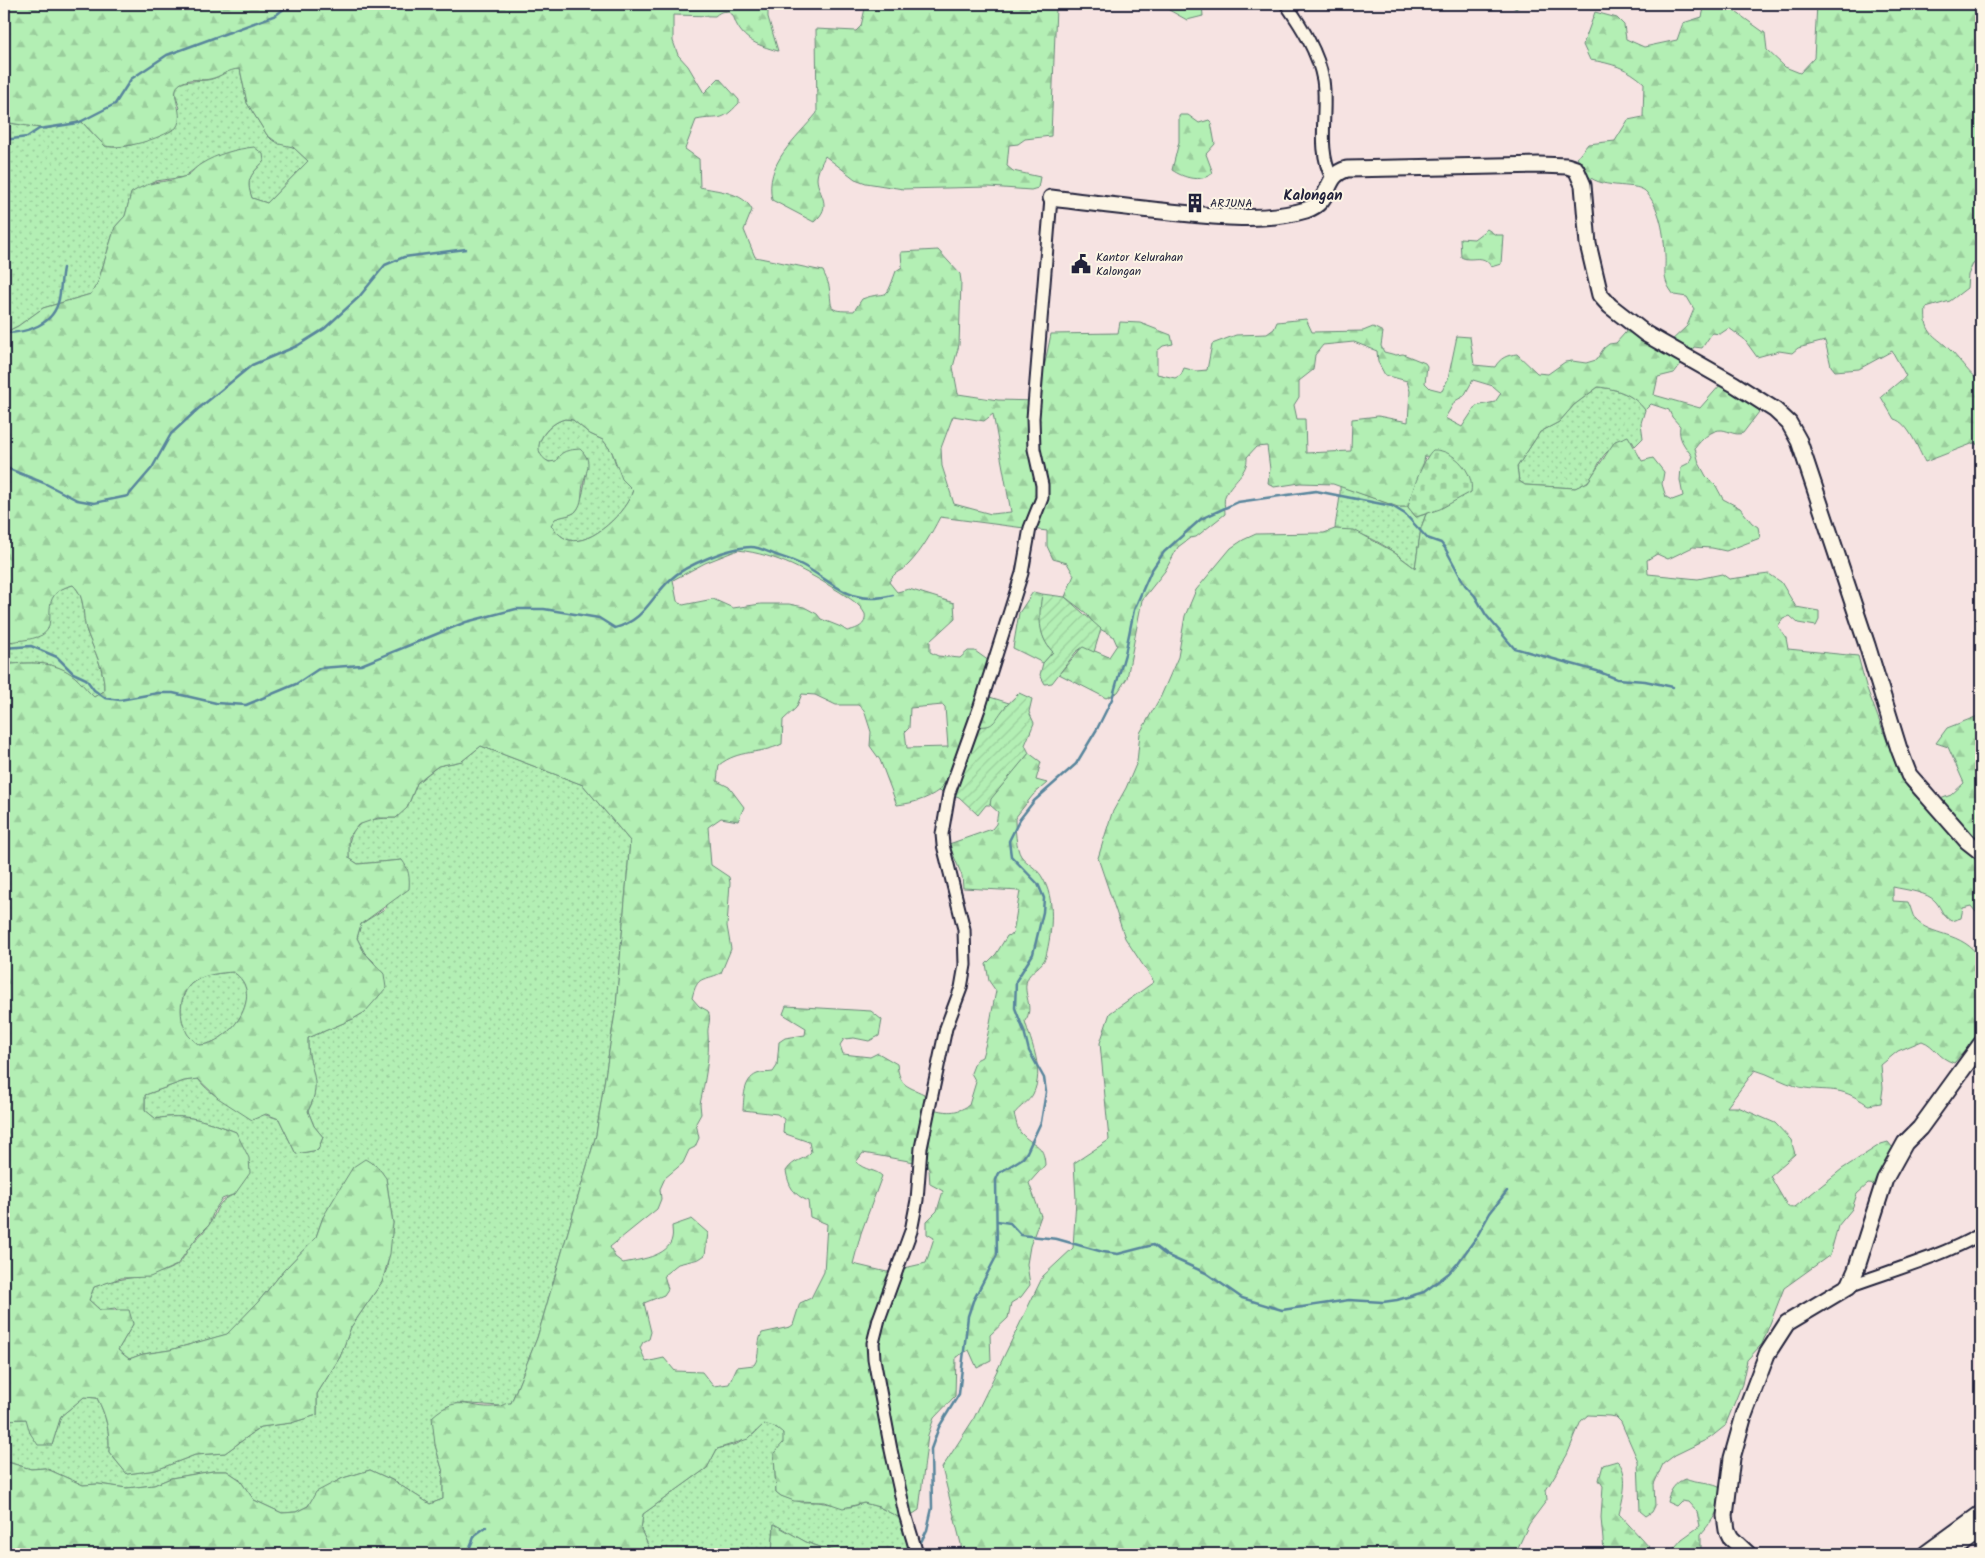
<svg xmlns="http://www.w3.org/2000/svg" width="1985" height="1558" font-family="Kalam,sans-serif">
<style>
.grass{fill:url(#grass-dots);stroke:#6a8878}
.forest{fill:url(#forest-firs);stroke:#6a8878;fill-rule:evenodd}
.cemetery{fill:url(#cemetery-stones);stroke:#6a8878}
.garden{fill:url(#garden-furrows);stroke:#6a8878}
.lines{fill:none;stroke-linecap:round;stroke-linejoin:round}
.stream{stroke:#58859c;stroke-width:2.5}
.minor-casing{stroke:#22223b;stroke-width:15}
.major-casing{stroke:#22223b;stroke-width:19}
.highway-casing{stroke:#22223b;stroke-width:20}
.minor{stroke:#fcf5e5;stroke-width:11}
.major{stroke:#fcf5e5;stroke-width:15}
.highway{stroke:#fcf5e5;stroke-width:16}
.labels{text-anchor:middle;dominant-baseline:central;stroke-width:4;stroke-linejoin:round;paint-order:stroke}
.poi-label{font-size:12px;fill:#22223b;stroke:#fcf5e5;text-anchor:start}
.quarter-label{font-size:15px;font-weight:bold;fill:#22223b;stroke:#fcf5e5}
</style>
<defs>
<pattern id="grass-dots" width="8" height="8" patternUnits="userSpaceOnUse" patternTransform="scale(1.25)"><rect width="8" height="8" fill="#b3efb4"/><path d="M2 2h.1M6 6h.1" fill="none" stroke="#9acd9c" stroke-width="1.8" stroke-linecap="round"/></pattern>
<pattern id="forest-firs" width="22" height="20" patternUnits="userSpaceOnUse" patternTransform="scale(1.25)"><rect width="22" height="20" fill="#b3efb4"/><path d="M5 1l3.5 6h-7zM16 11l3.5 6h-7z" fill="#9acd9c"/></pattern>
<pattern id="cemetery-stones" width="16" height="16" patternUnits="userSpaceOnUse" patternTransform="scale(1.25)"><rect width="16" height="16" fill="#b3efb4"/><path d="M2 7V4a2 2 0 0 1 4 0v3zM10 15v-3a2 2 0 0 1 4 0v3z" fill="#9acd9c"/></pattern>
<pattern id="garden-furrows" width="10" height="10" patternUnits="userSpaceOnUse" patternTransform="scale(1.25)"><rect width="10" height="10" fill="#b3efb4"/><path d="M-1 1l2-2M0 10L10 0M9 11l2-2" fill="none" stroke="#9acd9c"/></pattern>
</defs>
<rect width="100%" height="100%" fill="#f6e3e2"/>
<filter id="ink" filterUnits="userSpaceOnUse"><feTurbulence type="fractalNoise" baseFrequency=".02" numOctaves="2"/><feDisplacementMap in="SourceGraphic" scale="10" xChannelSelector="R" yChannelSelector="G"/><feConvolveMatrix kernelMatrix="1 2 1 2 8 2 1 2 1" color-interpolation-filters="sRGB"/></filter>
<g filter="url(#ink)">
<!-- grass -->
<g class="grass">
<path d="M233,69H240L247,103L267,135L272,140L293,147L308,161L267,203L252,198C245,179 251,175 264,161L238,149L201,164L184,177L156,181L131,194L125,216L115,227L98,282L91,294L43,308L18,326L4,333V122L46,129L81,121L105,146C138,153 158,129 180,108C167,78 185,82 207,80C217,79 224,72 233,69Z"/>
<path d="M1598,387C1617,389 1633,394 1645,410L1641,423L1643,438L1635,446L1631,440C1624,443 1611,447 1606,453C1594,466 1596,482 1575,488L1525,485L1519,481L1517,467L1540,432L1559,422L1574,405Z"/>
<path d="M565,419L573,420L590,434L603,440L612,452L616,465L633,490C627,511 592,546 569,540C560,537 556,531 551,525L554,519C561,516 568,516 574,513C582,509 588,468 587,460C578,460 554,464 547,461C526,454 546,423 565,419Z"/>
<path d="M1340,486L1398,507H1408L1416,517L1426,514L1421,528L1415,568C1390,549 1368,531 1335,529C1336,515 1341,500 1340,486Z"/>
<path d="M73,585C87,598 81,615 87,632C94,651 105,669 104,691L94,697C87,691 82,684 75,678C55,660 28,662 4,665V643L48,629C49,606 46,591 73,585Z"/>
<path d="M481,746L583,785L630,841L616,1006L596,1135L537,1338L511,1403L500,1406L457,1403L435,1445L443,1472V1499L430,1504L392,1480L370,1470L343,1478L317,1492L308,1506L296,1512L282,1513L254,1500L239,1479L227,1471H213L171,1478L154,1485L127,1488L98,1484L83,1485L45,1468L31,1469L4,1461V1420L27,1419L30,1433L52,1445L61,1416L84,1397L97,1398C106,1415 110,1432 109,1452L127,1474L156,1470L195,1455L225,1453L261,1427L291,1423L317,1415V1394L340,1357L351,1327L382,1282L387,1268L393,1223L386,1178L323,1217L316,1237L285,1269L258,1302L228,1334L170,1350L143,1354L129,1359L118,1350L133,1324L115,1308L100,1310L89,1300L94,1287C120,1275 150,1280 176,1266C181,1263 186,1253 189,1248C195,1239 204,1233 209,1225C219,1209 215,1203 235,1194L236,1132C210,1122 184,1112 156,1119L145,1110V1095L184,1081L198,1079C219,1106 248,1109 279,1119L296,1154L318,1150L323,1137L314,1126L308,1111C324,1082 306,1066 308,1038L353,1019L365,1012L374,962L364,952L357,938L361,924L386,908L402,860L358,864L349,858C346,823 364,818 396,818L410,801L417,783L438,766L462,761Z"/>
<path d="M233,972C267,993 230,1045 199,1045C195,1041 188,1037 185,1031C178,1016 180,990 195,981C206,974 221,973 233,972Z"/>
<polygon points="763,1424 778,1428 783,1433 784,1443 774,1454 776,1492 781,1496 801,1502 818,1502 850,1507 864,1503 879,1507 904,1520 910,1554 840,1554 806,1542 774,1524 772,1554 652,1554 641,1530 643,1514 707,1468 717,1449 737,1444 754,1434"/>
</g>
<!-- forest -->
<g class="forest">
<path d="M4,4H768V17L778,51C756,45 740,39 733,15C726,10 722,10 715,16L673,15V41L678,55L688,66L704,93L719,78L739,100V103C720,124 720,115 696,120L685,149L699,159L700,187C717,191 744,192 752,210L744,230L755,257L823,271C825,276 828,281 829,286C833,310 826,311 854,311L862,299C889,289 884,305 896,271L902,267L901,252L938,250L960,274L961,281L959,345L953,367L958,394L998,400L1037,401L1051,334L1118,333L1120,322L1140,323L1171,335L1173,344L1163,346L1157,351V374L1175,378L1181,375L1184,368L1196,371L1207,370L1212,344L1236,335L1267,334L1274,329L1277,322L1306,319L1312,332L1363,331L1373,327L1383,332L1381,346L1384,352L1396,355L1403,354L1425,363L1427,366L1425,383L1430,388L1442,391L1448,379L1457,336L1470,337L1474,365L1495,367C1500,358 1507,355 1517,354L1537,373L1548,374L1565,362L1572,361L1586,363L1596,360L1604,348L1609,344L1616,343L1625,333L1629,325L1669,343L1687,326L1694,309L1687,297L1674,295C1661,278 1666,274 1665,255C1664,234 1661,211 1647,193C1639,181 1604,191 1587,175C1583,171 1580,163 1577,158L1588,144L1615,141L1628,120L1643,117L1644,83C1628,68 1611,63 1590,60L1583,45L1595,12L1617,18L1624,25L1626,39L1644,47L1677,40L1683,23L1702,17L1705,4H1732L1733,10L1765,33L1767,50L1785,67L1800,73L1814,58L1817,4H1981V261L1973,264L1968,275L1967,288L1950,301L1926,308C1923,336 1937,335 1952,352C1963,364 1968,372 1981,383V446L1974,443L1925,462C1918,449 1909,423 1894,419L1881,397L1906,376L1892,351L1859,369L1835,371L1831,366L1825,341L1798,348L1792,353L1779,351L1757,357L1744,339L1729,328L1720,334L1712,333L1702,348L1694,347L1674,373L1658,377L1654,395L1700,408L1721,384L1762,408L1743,433C1735,436 1730,431 1722,430C1712,429 1701,440 1695,448L1699,463L1706,476L1716,486L1723,499L1740,508L1752,523L1758,527L1760,538L1726,551L1712,548L1693,547L1668,559L1657,554L1647,560L1648,574L1698,579L1722,574L1729,579L1769,574L1781,582L1796,607L1819,611V620L1816,626L1798,623L1790,616L1783,619L1778,626L1786,638L1788,649L1858,656L1866,686L1893,757L1907,787L1924,805L1951,795L1964,783L1948,747L1936,743L1947,728L1978,716L1981,711V918L1971,906L1963,908L1961,918L1951,921C1941,914 1943,911 1936,902C1928,892 1906,890 1893,887V901L1908,902C1911,907 1912,915 1915,919C1930,937 1962,930 1981,959V1032L1954,1063C1936,1057 1936,1046 1922,1041L1898,1051L1881,1065L1883,1088L1881,1103L1868,1105C1837,1084 1831,1093 1799,1087C1783,1083 1770,1074 1755,1070L1727,1107H1738L1775,1123L1791,1140L1795,1154L1770,1176L1788,1207H1795L1842,1169L1881,1144L1888,1142L1893,1148L1878,1185L1868,1184L1857,1194L1852,1209L1838,1226L1830,1255L1784,1288L1762,1344L1747,1360L1742,1384L1725,1426L1710,1438L1675,1455L1663,1464L1654,1484L1655,1506L1652,1512L1646,1516L1640,1511L1638,1461L1621,1422L1616,1417L1609,1416L1588,1415L1581,1421L1567,1455L1546,1490L1547,1500L1529,1524L1515,1554H961V1544L942,1468L973,1420L1043,1276L1073,1248L1076,1199L1074,1163L1109,1140L1100,1043L1110,1013L1154,982L1125,938L1098,858L1112,813L1126,788L1137,762L1140,733L1161,696L1178,657L1185,616L1196,590L1231,548L1243,540L1256,534L1324,533L1335,529L1354,530L1392,551L1415,568L1421,528L1426,514L1471,492C1460,456 1461,462 1425,456C1422,474 1412,489 1408,507H1398L1333,484L1300,483L1274,487L1268,483L1270,469L1267,446L1256,447L1247,457C1248,473 1233,480 1226,494C1223,499 1225,508 1225,514L1196,537L1190,538L1178,547L1165,571L1142,600L1127,678L1118,692L1106,698L1059,674L1083,646L1109,657L1117,645L1113,636L1096,627L1086,613L1065,597L1074,575L1067,563L1053,559L1047,546V531L940,517C931,534 923,549 909,564C902,572 895,570 889,582L897,592L909,589L954,603L955,618L930,641V652L938,656L960,658L968,651H975L989,661L977,693L1009,703L996,723L987,727L945,785C932,798 915,803 897,805L880,760L870,746L871,732L864,710L858,705H836L815,695L802,694L796,708L783,720L782,744C759,755 739,749 719,765L717,781L729,787L744,807L738,821L721,818L708,827L711,865L729,877L730,883L727,926L731,949L721,973C702,982 698,974 692,998L699,1006L708,1011C712,1020 707,1026 708,1034C710,1057 705,1081 700,1104L701,1114L696,1123L699,1138L695,1147L689,1150L683,1163L665,1178L660,1189L661,1199L657,1209L610,1247L615,1257L623,1263C637,1260 669,1257 672,1238C673,1234 672,1230 672,1226L692,1219L708,1233L705,1255L699,1259L678,1264L664,1275L668,1289L664,1295L644,1303L651,1332L649,1339L643,1342L640,1348L646,1362L664,1358L675,1371L702,1372L713,1386L729,1384L737,1367L754,1365C761,1355 756,1344 762,1333L790,1327L793,1325L800,1303L811,1298L824,1272L827,1224L810,1217L808,1201C793,1194 789,1187 786,1171C795,1158 802,1162 811,1152L809,1142L783,1133L784,1119L777,1114L743,1110C744,1098 743,1080 757,1074C761,1072 768,1073 773,1072L777,1066L779,1042L785,1038L805,1035L806,1028L783,1014L786,1006L871,1011L882,1020L879,1036L869,1041L854,1038L844,1039L840,1045L843,1054L870,1057L878,1053L897,1064C900,1086 905,1085 924,1094L926,1107C942,1112 955,1115 969,1105L976,1082L971,1073L976,1060L982,1057C989,1035 991,1014 996,991L989,981L986,964L996,954L1007,936L1013,934L1020,891L963,888L962,876L949,844L992,829L996,824L998,812L990,805V799L1029,753L1041,762L1036,780L1047,783L1033,795L1015,818C1015,827 1016,849 1021,856C1027,864 1037,868 1042,877C1056,900 1052,931 1046,956C1043,967 1030,970 1027,980C1022,994 1035,1007 1025,1021C1031,1043 1045,1070 1033,1094C1030,1101 1019,1107 1014,1114C1016,1120 1017,1129 1021,1133C1033,1147 1044,1142 1045,1165L1029,1183L1041,1216L1030,1246L1027,1264L1030,1285L1021,1297L1011,1303L1008,1318L990,1335L991,1361L977,1368L969,1350L956,1357L955,1396L934,1418L928,1435L919,1510L904,1520L879,1507L864,1503L843,1508L825,1502L794,1501L781,1496L776,1492L774,1453L783,1443V1433L777,1428L764,1424L748,1439L717,1449L707,1468L643,1514L641,1530L652,1554H4V1461L31,1469L45,1468L83,1485L98,1484L127,1488L154,1485L171,1478L213,1471H227L239,1479L254,1500L282,1513L296,1512L308,1506L316,1492L343,1478L370,1470L392,1480L430,1504L443,1499V1472L435,1445L432,1417C460,1391 471,1412 500,1406C504,1405 505,1403 511,1403L537,1338L596,1135L616,1006L630,841L583,785L481,746L462,761L438,766L425,776L417,783L407,808L396,818H378L358,825L349,837V858L358,864L402,860C409,869 410,878 409,889L361,924L357,938L364,952L384,974L386,988L365,1012L353,1019L308,1038C306,1068 325,1079 308,1111L314,1126L323,1137L318,1150L296,1154L279,1119L266,1114L252,1120L218,1098L198,1079L184,1081L145,1095V1110L156,1119C184,1112 210,1122 236,1132L249,1158L250,1173L235,1194L222,1199L214,1211L209,1225L197,1237L177,1265L150,1277L121,1278L94,1287L89,1300L100,1310H129L133,1324L118,1350L129,1359L143,1354L170,1350L227,1334L258,1302L285,1269L316,1237L323,1217L345,1180L353,1167L365,1159L378,1167L386,1178L393,1223L390,1254L382,1282L351,1327L340,1357L317,1394V1415L291,1423L261,1427L225,1453L195,1455L156,1470L127,1474L109,1452C110,1432 106,1415 97,1398L84,1397L61,1416L52,1445H38L30,1433L26,1419L4,1420V665C28,662 55,660 75,677C82,683 87,691 94,697L104,691C105,669 94,651 87,632C81,615 87,598 73,585C34,594 61,624 42,635C30,641 16,640 4,643V333L18,326L43,308L91,294L98,282L115,227L125,216L131,193C153,179 161,184 183,177C191,175 194,168 201,164C217,154 236,149 254,147L263,154L264,161C251,175 245,179 252,198L267,203L308,161L293,147L279,144L267,135L247,103L240,69C228,69 221,77 210,79C202,81 194,78 186,81C162,88 188,111 176,128C159,139 124,150 105,146L81,121L46,129L4,122ZM1354,342L1377,351L1378,362L1385,375L1407,381L1410,391L1408,422L1378,416L1352,419L1351,451L1306,453L1305,419H1297L1294,405L1299,397V381L1313,370L1315,355L1323,345ZM1473,380L1493,386L1501,393L1495,402L1476,406L1462,427L1445,418L1455,401L1464,396ZM1598,387C1617,389 1633,394 1645,410L1651,404L1669,410L1672,417L1680,426C1678,439 1684,445 1692,456L1689,463L1681,467L1680,480L1683,496L1672,500L1666,497L1662,484L1664,472L1653,458L1642,461L1628,436L1615,441L1588,482L1575,488L1525,485L1519,481L1517,467L1540,432L1559,422L1574,405ZM993,414L1011,512L991,514L954,504L942,466L941,448L953,416L984,421ZM565,419L573,420L590,434L603,440L612,452L622,479L633,490C627,511 592,546 569,540C560,537 556,531 551,525L555,519C561,516 572,516 576,511C583,503 581,494 583,485C586,470 594,462 580,449C569,450 561,450 556,461L549,462C526,450 547,423 565,419ZM738,550C779,555 805,571 840,592C850,599 859,603 865,614C867,626 856,629 847,631L841,627L821,619L817,614L804,607L789,604H761L733,608L713,599L683,605L677,601L673,580L705,563ZM943,705L945,707L948,747L907,748L905,732L909,728L910,708ZM233,972C267,993 230,1045 199,1045C195,1041 188,1037 186,1031C178,1016 179,990 195,981C206,974 221,973 233,972ZM863,1153L926,1164L929,1170L930,1184L943,1191L937,1211L927,1221V1234L934,1238L926,1263L887,1272L853,1264L861,1233L882,1176C875,1169 865,1171 856,1162Z"/>
<path d="M866,4H1051L1056,7L1051,136L1025,139L1018,144L1009,145L1007,166L1013,171L1040,177L1038,188L1031,190L989,187L903,189L866,183L855,179L825,156C822,163 817,171 817,179C818,195 834,205 814,222L772,200C764,163 796,139 817,113L816,29L856,31L861,26Z"/>
<polygon points="1168,4 1202,4 1203,16 1187,20 1169,10"/>
<polygon points="1486,4 1522,4 1516,9 1510,5 1488,10"/>
<path d="M1179,115H1188L1199,123L1209,120L1211,122L1215,144L1206,154L1213,173C1200,183 1184,178 1172,170L1179,142Z"/>
<path d="M1487,229L1496,235H1503L1501,264L1491,267C1484,252 1471,263 1461,257L1460,238L1474,239Z"/>
<path d="M1033,592L1042,594C1040,614 1037,636 1053,652L1043,663L1013,648L1019,613Z"/>
<path d="M1617,1461C1630,1472 1623,1499 1619,1514L1650,1548L1652,1554H1602L1604,1551L1601,1518L1603,1486L1599,1480L1603,1465Z"/>
<path d="M1685,1479C1696,1484 1708,1482 1719,1487C1725,1505 1712,1521 1701,1534V1554H1669L1682,1539L1700,1526L1697,1512L1688,1502L1681,1501L1676,1506L1667,1502C1669,1492 1675,1482 1685,1479Z"/>
<polygon points="774,1524 806,1542 840,1554 772,1554"/>
</g>
<!-- cemetery -->
<path class="cemetery" d="M1433,450C1453,449 1475,472 1471,492L1440,509L1416,517L1408,507C1411,493 1424,457 1433,450Z"/>
<!-- garden -->
<g class="garden">
<path d="M1042,594L1065,597L1101,629L1094,652L1083,647L1076,652L1052,683L1045,684L1040,675L1043,663L1053,652C1037,636 1039,614 1042,594Z"/>
<path d="M1019,693L1032,699L1029,712L1034,723L1025,745L1029,753L991,799L990,805H986L978,815L959,797L939,791L950,775L971,726C992,727 991,727 1002,711C1007,704 1013,699 1019,693Z"/>
</g>
<g class="lines">
<!-- stream -->
<g class="stream">
<polyline points="4,140 27,137 39,129 78,123 115,104 131,79 167,55 276,15 290,4"/>
<path d="M4,333C27,333 54,325 59,299C61,289 61,278 63,268"/>
<polyline points="4,467 44,483 77,500 94,503 128,496 152,468 171,434 198,409 252,365 297,346 324,329 359,297 385,265 404,257 466,249"/>
<path d="M4,648L31,646L57,657L73,673L86,679L94,690L105,698L120,700L158,693H173L216,703L246,705L296,684L320,668L361,665L466,622L516,609H544L599,618L615,628C646,619 649,599 671,579C686,565 730,547 751,547C759,547 768,552 776,555C785,558 795,561 804,566C838,586 851,606 893,595"/>
<polyline points="997,1221 1010,1223 1021,1235 1057,1239 1103,1252 1118,1254 1153,1245 1166,1255 1206,1273 1242,1298 1282,1310 1349,1300 1383,1302 1397,1300 1424,1292 1449,1273 1458,1263 1476,1238 1490,1213 1507,1191"/>
<polyline points="919,1546 927,1530 932,1508 931,1449 939,1427 959,1394 968,1316 973,1301 997,1255 996,1180 999,1173 1023,1158 1027,1152 1041,1122 1046,1092 1044,1078 1029,1051 1024,1031 1015,1008 1016,981 1033,954 1043,912 1044,898 1038,884 1011,856 1009,841 1020,819 1034,801 1076,764 1097,729 1112,699 1125,654 1134,610 1151,571 1164,552 1201,519 1238,502 1316,491 1392,506 1405,514 1427,538 1441,543 1445,548 1465,585 1475,596 1486,615 1514,648 1597,671 1617,679 1645,681 1673,687"/>
<polyline points="467,1554 475,1535 486,1527"/>
</g>
<defs>
<g id="minor">
<path d="M1286,4C1302,27 1318,52 1323,80C1328,112 1316,148 1332,178"/>
<path d="M1849,1286C1893,1270 1940,1257 1981,1234"/>
<polyline points="917,1554 905,1514 891,1450 874,1359 873,1343 879,1319 911,1231 917,1200 921,1148 929,1109 946,1028 961,988 965,965 964,929 943,845 942,834 949,793 980,706 1022,573 1030,528 1042,498 1042,485 1034,449 1033,418 1051,198"/>
</g>
<g id="major">
<path d="M1051,198C1094,203 1137,209 1181,213C1222,217 1266,222 1306,210C1334,201 1322,176 1347,169L1539,165L1567,166L1576,169L1583,185L1588,244L1600,295L1610,306L1646,334L1734,384L1775,410L1789,423L1799,441L1867,645L1899,749L1909,775L1967,841L1981,852"/>
<polyline points="1748,1554 1731,1538 1727,1530 1725,1516 1732,1458 1744,1415 1767,1354 1787,1323 1849,1286 1856,1270 1885,1179 1905,1143 1920,1128 1981,1044"/>
</g>
<g id="highway">
<polyline points="1926,1554 1981,1514"/>
<polyline points="1947,1554 1981,1529"/>
</g>
</defs>
<!-- minor casing -->
<use href="#minor" class="minor-casing"/>
<!-- major casing -->
<use href="#major" class="major-casing"/>
<!-- highway casing -->
<use href="#highway" class="highway-casing"/>
<!-- minor -->
<use href="#minor" class="minor"/>
<!-- major -->
<use href="#major" class="major"/>
<!-- highway -->
<use href="#highway" class="highway"/>
</g>
</g>
<!-- icons -->
<defs>
<symbol id="building-bare" viewBox="-9 -9 18 18"><path d="M-4-6H4V6H1V3H-1V6H-4ZM-2.5-4.3h1.7v1.8h-1.7ZM.8-4.3h1.7v1.8H.8ZM-2.5-1h1.7V.8h-1.7ZM.8-1h1.7V.8H.8Z" fill="#22223b" stroke="#fcf5e5" stroke-width="2.5" paint-order="stroke"/></symbol>
<symbol id="civic-bare" viewBox="-9 -9 18 18"><path d="M-.6-6.5H3V-4.5H.6V-3L4-1V1h2V6H-6V1h2V-1L-.6-3ZM-1.2 2.5V6h2.4V2.5Z" fill="#22223b" stroke="#fcf5e5" stroke-width="2.5" paint-order="stroke"/></symbol>
</defs>
<g fill-rule="evenodd">
<use href="#building-bare" x="1181" y="189" width="28" height="28"/>
<use href="#civic-bare" x="1067" y="250" width="28" height="28"/>
</g>
<g class="labels">
<!-- poi labels -->
<g class="poi-label">
<text x="1210" y="203">ARJUNA</text>
<text x="1096" y="257">Kantor Kelurahan<tspan x="1096" dy="14">Kalongan</tspan></text>
</g>
<!-- quarter labels -->
<g class="quarter-label">
<text x="1313" y="196">Kalongan</text>
</g>
</g>
<!-- margin -->
<rect width="1985" height="1558" fill="none" stroke="#fcf5e5" stroke-width="20"/>
<rect x="10" y="10" width="1965" height="1538" fill="none" stroke="#22223b" stroke-width="2" filter="url(#ink)"/>
</svg>
